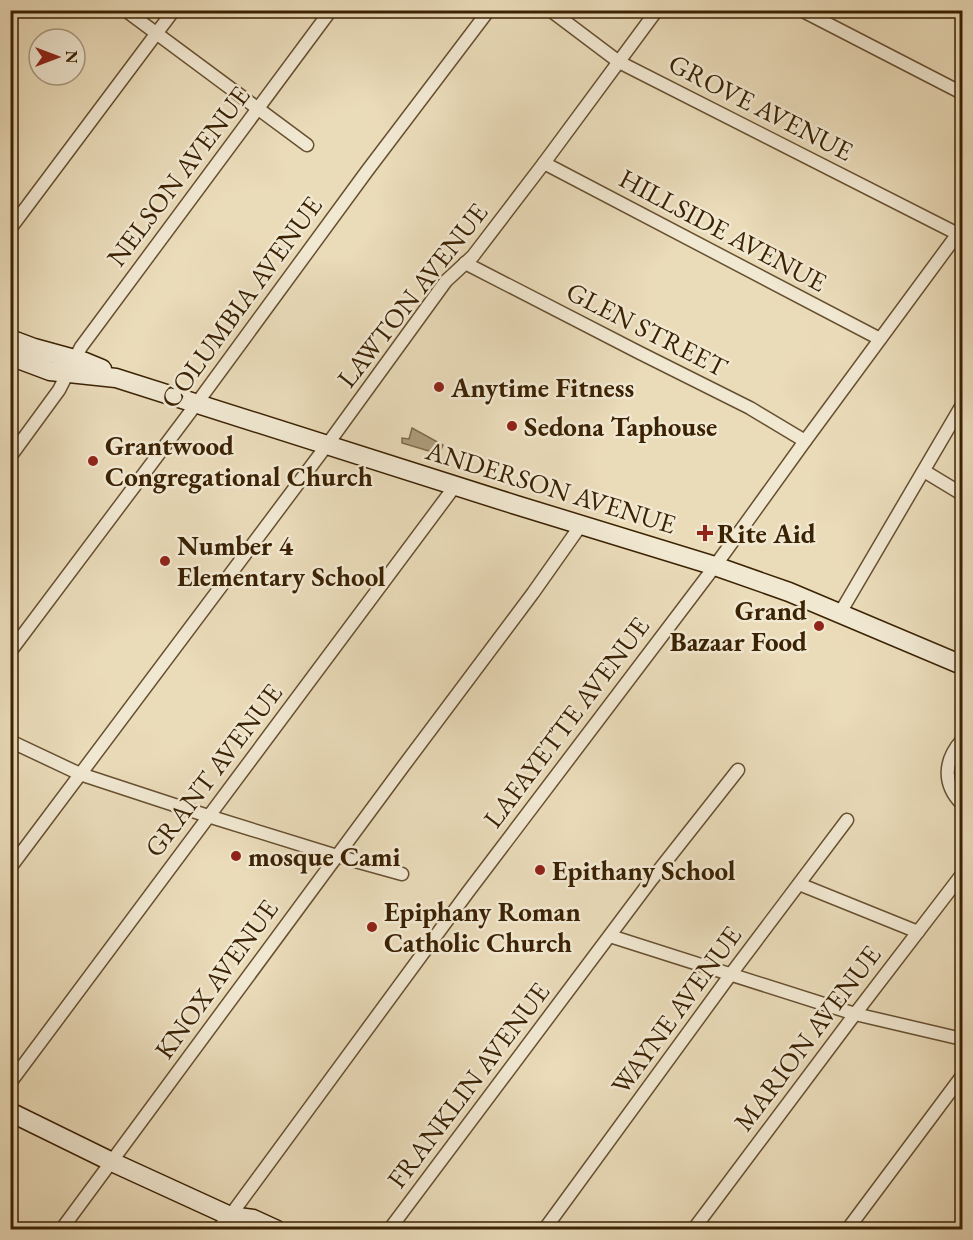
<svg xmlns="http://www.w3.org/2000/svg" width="973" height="1240" font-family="'EB Garamond',serif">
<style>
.water{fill:#ae9c7b;stroke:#806b4b;stroke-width:1.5}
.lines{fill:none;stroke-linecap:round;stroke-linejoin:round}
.minor-casing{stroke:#675030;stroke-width:15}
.secondary-casing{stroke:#3b2203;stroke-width:21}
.minor{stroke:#f1e8d2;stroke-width:12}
.secondary{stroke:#f1e8d2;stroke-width:18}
.poi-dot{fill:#8f2418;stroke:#f1e8d2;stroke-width:2}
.labels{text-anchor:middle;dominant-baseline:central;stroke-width:5;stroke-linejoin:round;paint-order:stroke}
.street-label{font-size:27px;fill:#3b2203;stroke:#f1e8d2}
.poi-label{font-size:27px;font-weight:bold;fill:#3b2203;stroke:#f1e8d2;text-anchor:start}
</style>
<rect width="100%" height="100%" fill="#eadbb9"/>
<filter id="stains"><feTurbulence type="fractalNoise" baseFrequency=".00333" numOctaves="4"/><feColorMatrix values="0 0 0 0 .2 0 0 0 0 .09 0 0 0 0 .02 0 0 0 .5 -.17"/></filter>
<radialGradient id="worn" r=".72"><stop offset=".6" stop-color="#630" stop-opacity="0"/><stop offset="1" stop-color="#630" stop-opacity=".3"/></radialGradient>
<!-- water -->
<polygon class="water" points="412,428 443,445 439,454 402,443 402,438 409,439"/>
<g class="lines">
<defs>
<g id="minor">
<polyline points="125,10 307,145"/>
<polyline points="550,10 619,62 958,234"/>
<polyline points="801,10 962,93"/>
<polyline points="10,16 14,10"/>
<polyline points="544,163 880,339"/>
<polyline points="10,229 174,10"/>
<polyline points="465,263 640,353 750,408 805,441"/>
<polyline points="10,457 59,390 81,347 331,10"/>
<polyline points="924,471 962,494"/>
<polyline points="840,613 962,405"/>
<polyline points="10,652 197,403 367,171 489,10"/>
<path d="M962,740C944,760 942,784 962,804"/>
<polyline points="10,741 80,774 208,816 337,856 402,874"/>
<polyline points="10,868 327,445 446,281 473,256 544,163 657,10"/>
<polyline points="799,884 918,932"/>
<polyline points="610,936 855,1014 962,1039"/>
<polyline points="10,1083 455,486"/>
<polyline points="61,1230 402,768 533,593 581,525"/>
<polyline points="217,1230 230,1216 468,892 715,566 805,441 962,228"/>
<polyline points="389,1230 652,879 738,770"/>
<polyline points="544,1230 731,974 847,820"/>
<polyline points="693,1230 855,1014 960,877"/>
<polyline points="847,1230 962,1076"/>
</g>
<g id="secondary">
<polyline points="10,339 34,348 85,362 102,369"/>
<polyline points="10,356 50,371 116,378 516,505 715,566 789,592 962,665"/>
<polyline points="10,1112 112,1162 230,1216 245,1230"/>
<polyline points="230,1216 253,1219 277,1230"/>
</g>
</defs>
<!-- minor casing -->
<use href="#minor" class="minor-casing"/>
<!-- secondary casing -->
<use href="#secondary" class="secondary-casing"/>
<!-- minor -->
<use href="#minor" class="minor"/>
<!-- secondary -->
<use href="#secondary" class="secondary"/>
</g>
<!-- markers -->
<g class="poi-dot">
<circle cx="439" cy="387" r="6"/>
<circle cx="512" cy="426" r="6"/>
<circle cx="93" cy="461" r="6"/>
<path d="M702 524h6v6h6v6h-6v6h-6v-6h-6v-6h6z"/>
<circle cx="165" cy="561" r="6"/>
<circle cx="819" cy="626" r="6"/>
<circle cx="236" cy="856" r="6"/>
<circle cx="540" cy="870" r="6"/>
<circle cx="372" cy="927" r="6"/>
</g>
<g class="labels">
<!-- street labels -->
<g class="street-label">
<text transform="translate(761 107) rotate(27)">GROVE AVENUE</text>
<text transform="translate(178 176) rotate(-53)">NELSON AVENUE</text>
<text transform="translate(723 230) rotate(28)">HILLSIDE AVENUE</text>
<text transform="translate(412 295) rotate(-52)">LAWTON AVENUE</text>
<text transform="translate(241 302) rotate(-54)">COLUMBIA AVENUE</text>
<text transform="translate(647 329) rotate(27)">GLEN STREET</text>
<text transform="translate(551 487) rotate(17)">ANDERSON AVENUE</text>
<text transform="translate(566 722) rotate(-53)">LAFAYETTE AVENUE</text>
<text transform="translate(213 770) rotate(-53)">GRANT AVENUE</text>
<text transform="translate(216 979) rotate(-54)">KNOX AVENUE</text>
<text transform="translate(676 1010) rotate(-54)">WAYNE AVENUE</text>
<text transform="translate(807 1038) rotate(-53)">MARION AVENUE</text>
<text transform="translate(468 1085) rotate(-53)">FRANKLIN AVENUE</text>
</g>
<!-- poi labels -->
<g class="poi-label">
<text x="451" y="387">Anytime Fitness</text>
<text x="524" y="426">Sedona Taphouse</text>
<text x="105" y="445">Grantwood<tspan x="105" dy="31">Congregational Church</tspan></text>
<text x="717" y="533">Rite Aid</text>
<text x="177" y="545">Number 4<tspan x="177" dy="31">Elementary School</tspan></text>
<text x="807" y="610" text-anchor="end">Grand<tspan x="807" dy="31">Bazaar Food</tspan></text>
<text x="248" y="856">mosque Cami</text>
<text x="552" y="870">Epithany School</text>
<text x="384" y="911">Epiphany Roman<tspan x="384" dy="31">Catholic Church</tspan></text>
</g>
</g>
<!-- margin -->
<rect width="973" height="1240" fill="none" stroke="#eadbb9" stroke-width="36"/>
<rect x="12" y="12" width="949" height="1216" fill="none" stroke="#3b2203" stroke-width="3"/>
<rect x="18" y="18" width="937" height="1204" fill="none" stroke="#3b2203" stroke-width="1.5"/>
<!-- north arrow -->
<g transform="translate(57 57) rotate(90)"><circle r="28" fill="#f1e8d2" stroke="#a8997f" stroke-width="1.5"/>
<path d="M0-4.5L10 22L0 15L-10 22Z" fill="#8f2418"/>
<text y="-9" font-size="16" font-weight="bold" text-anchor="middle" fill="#3b2203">N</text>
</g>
<rect width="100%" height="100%" filter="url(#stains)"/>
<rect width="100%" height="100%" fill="url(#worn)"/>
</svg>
